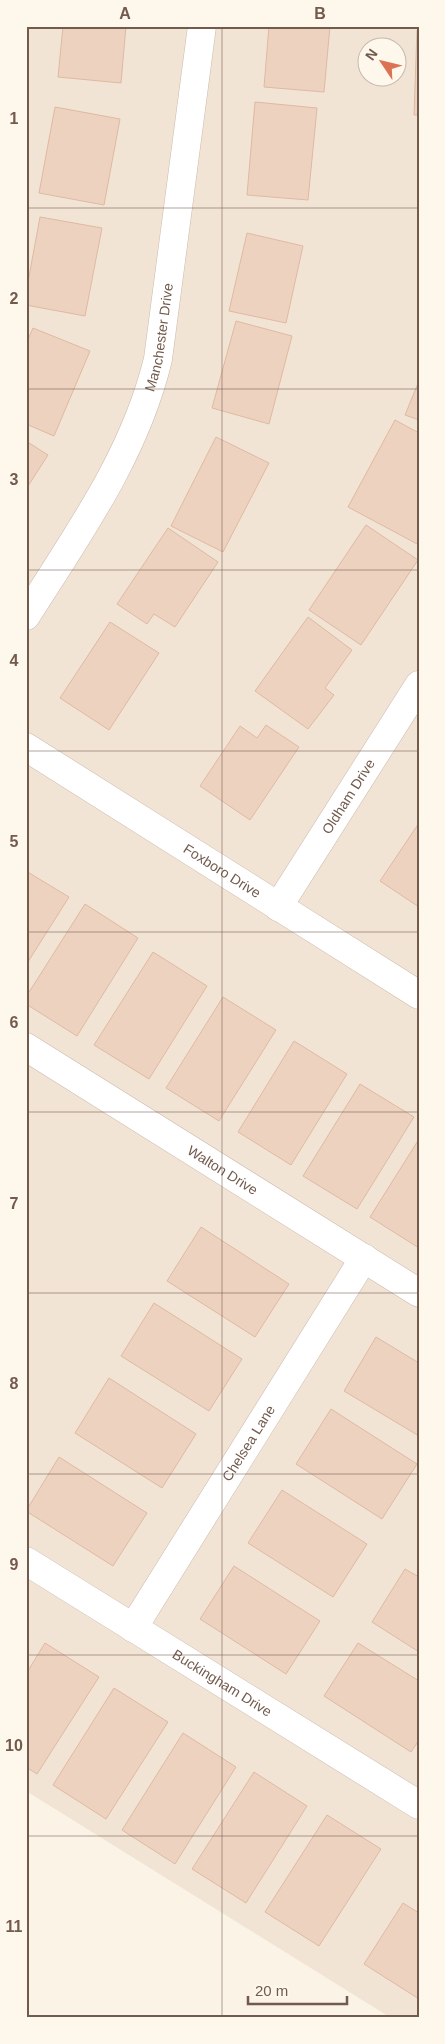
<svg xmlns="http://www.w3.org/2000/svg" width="445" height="2044" font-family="Helvetica,sans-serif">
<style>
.residential{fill:#f2e4d5;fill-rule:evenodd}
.building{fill:#eed2c0;stroke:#dfb9a1}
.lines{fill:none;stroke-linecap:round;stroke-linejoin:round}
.street-casing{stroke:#ccbaad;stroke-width:29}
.secondary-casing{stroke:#cebbab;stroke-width:29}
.street{stroke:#fff;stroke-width:28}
.secondary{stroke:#fff;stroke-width:28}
.grid{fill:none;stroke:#725a4d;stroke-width:1;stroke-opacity:0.55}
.labels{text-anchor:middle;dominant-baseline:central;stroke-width:4;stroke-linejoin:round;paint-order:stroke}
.street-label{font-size:14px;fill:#725a4d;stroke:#fef7ec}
.neatline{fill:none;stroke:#725a4d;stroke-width:2}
.grid-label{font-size:16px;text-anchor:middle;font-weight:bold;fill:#725a4d}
</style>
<rect width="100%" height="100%" fill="#fbf3e6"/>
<!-- residential -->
<path class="residential" d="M26,26H419V2018H391L26,1791ZM368,48H398V78H368Z"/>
<!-- building -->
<g class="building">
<polygon points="63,26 126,26 121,83 58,77"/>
<polygon points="269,26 330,26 324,92 264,87"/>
<polygon points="417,30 419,30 419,115 414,115"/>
<polygon points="255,102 317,108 308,200 247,195"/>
<polygon points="55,107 120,119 104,205 39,193"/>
<polygon points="40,217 102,228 85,316 26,305 26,293"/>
<polygon points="247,233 303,246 286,323 229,311"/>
<polygon points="236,321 292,336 269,424 212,408"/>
<polygon points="33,328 90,351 54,436 26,424 26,344"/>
<polygon points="419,381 419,420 405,415"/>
<polygon points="395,420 419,433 419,545 348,507"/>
<polygon points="216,437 269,463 223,552 171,526"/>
<polygon points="26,441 48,455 28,486 26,485"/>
<polygon points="366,525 418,560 361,645 309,610"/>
<polygon points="168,528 218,562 175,627 154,614 147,624 117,604"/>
<polygon points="308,617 352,650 325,688 334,695 308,729 255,691"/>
<polygon points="110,622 159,653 109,730 60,698"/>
<polygon points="266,725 299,747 250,820 200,786 240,726 257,738"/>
<polygon points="419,823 419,907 380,881"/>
<polygon points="26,871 69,897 26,965"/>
<polygon points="85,904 138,938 77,1036 26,1004 26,997"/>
<polygon points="153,952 207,986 149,1079 94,1045"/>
<polygon points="223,997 276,1030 219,1121 166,1088"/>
<polygon points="294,1041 347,1074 291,1165 238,1132"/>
<polygon points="360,1084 414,1117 357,1209 303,1176"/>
<polygon points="419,1139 419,1248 370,1217"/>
<polygon points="201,1227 289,1284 255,1337 167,1281"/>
<polygon points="154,1303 242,1359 209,1411 121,1356"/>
<polygon points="376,1337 419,1363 419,1436 344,1391"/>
<polygon points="109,1378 196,1434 162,1488 75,1433"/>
<polygon points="331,1409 417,1464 382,1519 296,1464"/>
<polygon points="59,1457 147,1513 113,1566 26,1511"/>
<polygon points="282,1490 367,1544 333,1597 248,1543"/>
<polygon points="234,1566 320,1621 286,1674 200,1619"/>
<polygon points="405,1569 419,1577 419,1652 372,1622"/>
<polygon points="45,1643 99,1677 37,1774 26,1767 26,1674"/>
<polygon points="358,1643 419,1681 419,1740 411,1752 324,1696"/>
<polygon points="114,1688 168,1722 106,1819 53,1785"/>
<polygon points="183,1733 236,1767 175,1864 122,1830"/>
<polygon points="254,1772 307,1806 246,1903 192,1869"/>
<polygon points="327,1815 381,1849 319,1946 265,1912"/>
<polygon points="403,1903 419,1913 419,1999 364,1964"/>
</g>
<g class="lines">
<defs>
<g id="street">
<path id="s1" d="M26,616C78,534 135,455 158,359L202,26"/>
<path id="s2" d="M278,907L419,685"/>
<path id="s3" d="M26,1047L419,1293"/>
<path id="s4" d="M26,1561L419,1805"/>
<path id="s5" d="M133,1628L364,1258"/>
</g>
<g id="secondary">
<path id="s6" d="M26,747L419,995"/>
</g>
</defs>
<!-- street casing -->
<use href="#street" class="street-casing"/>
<!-- secondary casing -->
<use href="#secondary" class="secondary-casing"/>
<!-- street -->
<use href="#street" class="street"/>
<!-- secondary -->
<use href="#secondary" class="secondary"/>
</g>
<!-- grid -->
<path class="grid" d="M222,26V2018M26,208H419M26,389H419M26,570H419M26,751H419M26,932H419M26,1112H419M26,1293H419M26,1474H419M26,1655H419M26,1836H419"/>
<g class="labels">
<!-- street labels -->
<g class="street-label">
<text stroke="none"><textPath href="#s1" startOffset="312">Manchester Drive</textPath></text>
<text stroke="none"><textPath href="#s2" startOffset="131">Oldham Drive</textPath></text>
<text stroke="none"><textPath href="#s6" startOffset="232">Foxboro Drive</textPath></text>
<text stroke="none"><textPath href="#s3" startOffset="232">Walton Drive</textPath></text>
<text stroke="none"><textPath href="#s5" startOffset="218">Chelsea Lane</textPath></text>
<text stroke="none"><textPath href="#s4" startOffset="231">Buckingham Drive</textPath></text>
</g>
</g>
<!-- border -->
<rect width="445" height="2044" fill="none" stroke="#fef7ec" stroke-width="55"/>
<!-- north arrow -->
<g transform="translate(382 62) rotate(305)"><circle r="24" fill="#fef7ec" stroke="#c6b8ac"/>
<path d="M0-4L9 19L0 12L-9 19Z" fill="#db7254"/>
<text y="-8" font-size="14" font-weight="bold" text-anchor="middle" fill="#725a4d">N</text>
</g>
<!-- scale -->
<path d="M248 1996v8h99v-8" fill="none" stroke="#725a4d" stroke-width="2.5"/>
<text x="255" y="1996" font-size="15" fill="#725a4d" stroke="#fef7ec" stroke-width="4" paint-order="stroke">20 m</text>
<rect x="28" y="28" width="390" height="1988" class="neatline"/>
<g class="grid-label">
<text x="125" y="19">A</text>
<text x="320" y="19">B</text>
<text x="14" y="124">1</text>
<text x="14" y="304">2</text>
<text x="14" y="485">3</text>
<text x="14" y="666">4</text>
<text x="14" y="847">5</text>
<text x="14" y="1028">6</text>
<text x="14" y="1209">7</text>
<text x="14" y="1389">8</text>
<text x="14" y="1570">9</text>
<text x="14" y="1751">10</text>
<text x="14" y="1932">11</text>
</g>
</svg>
